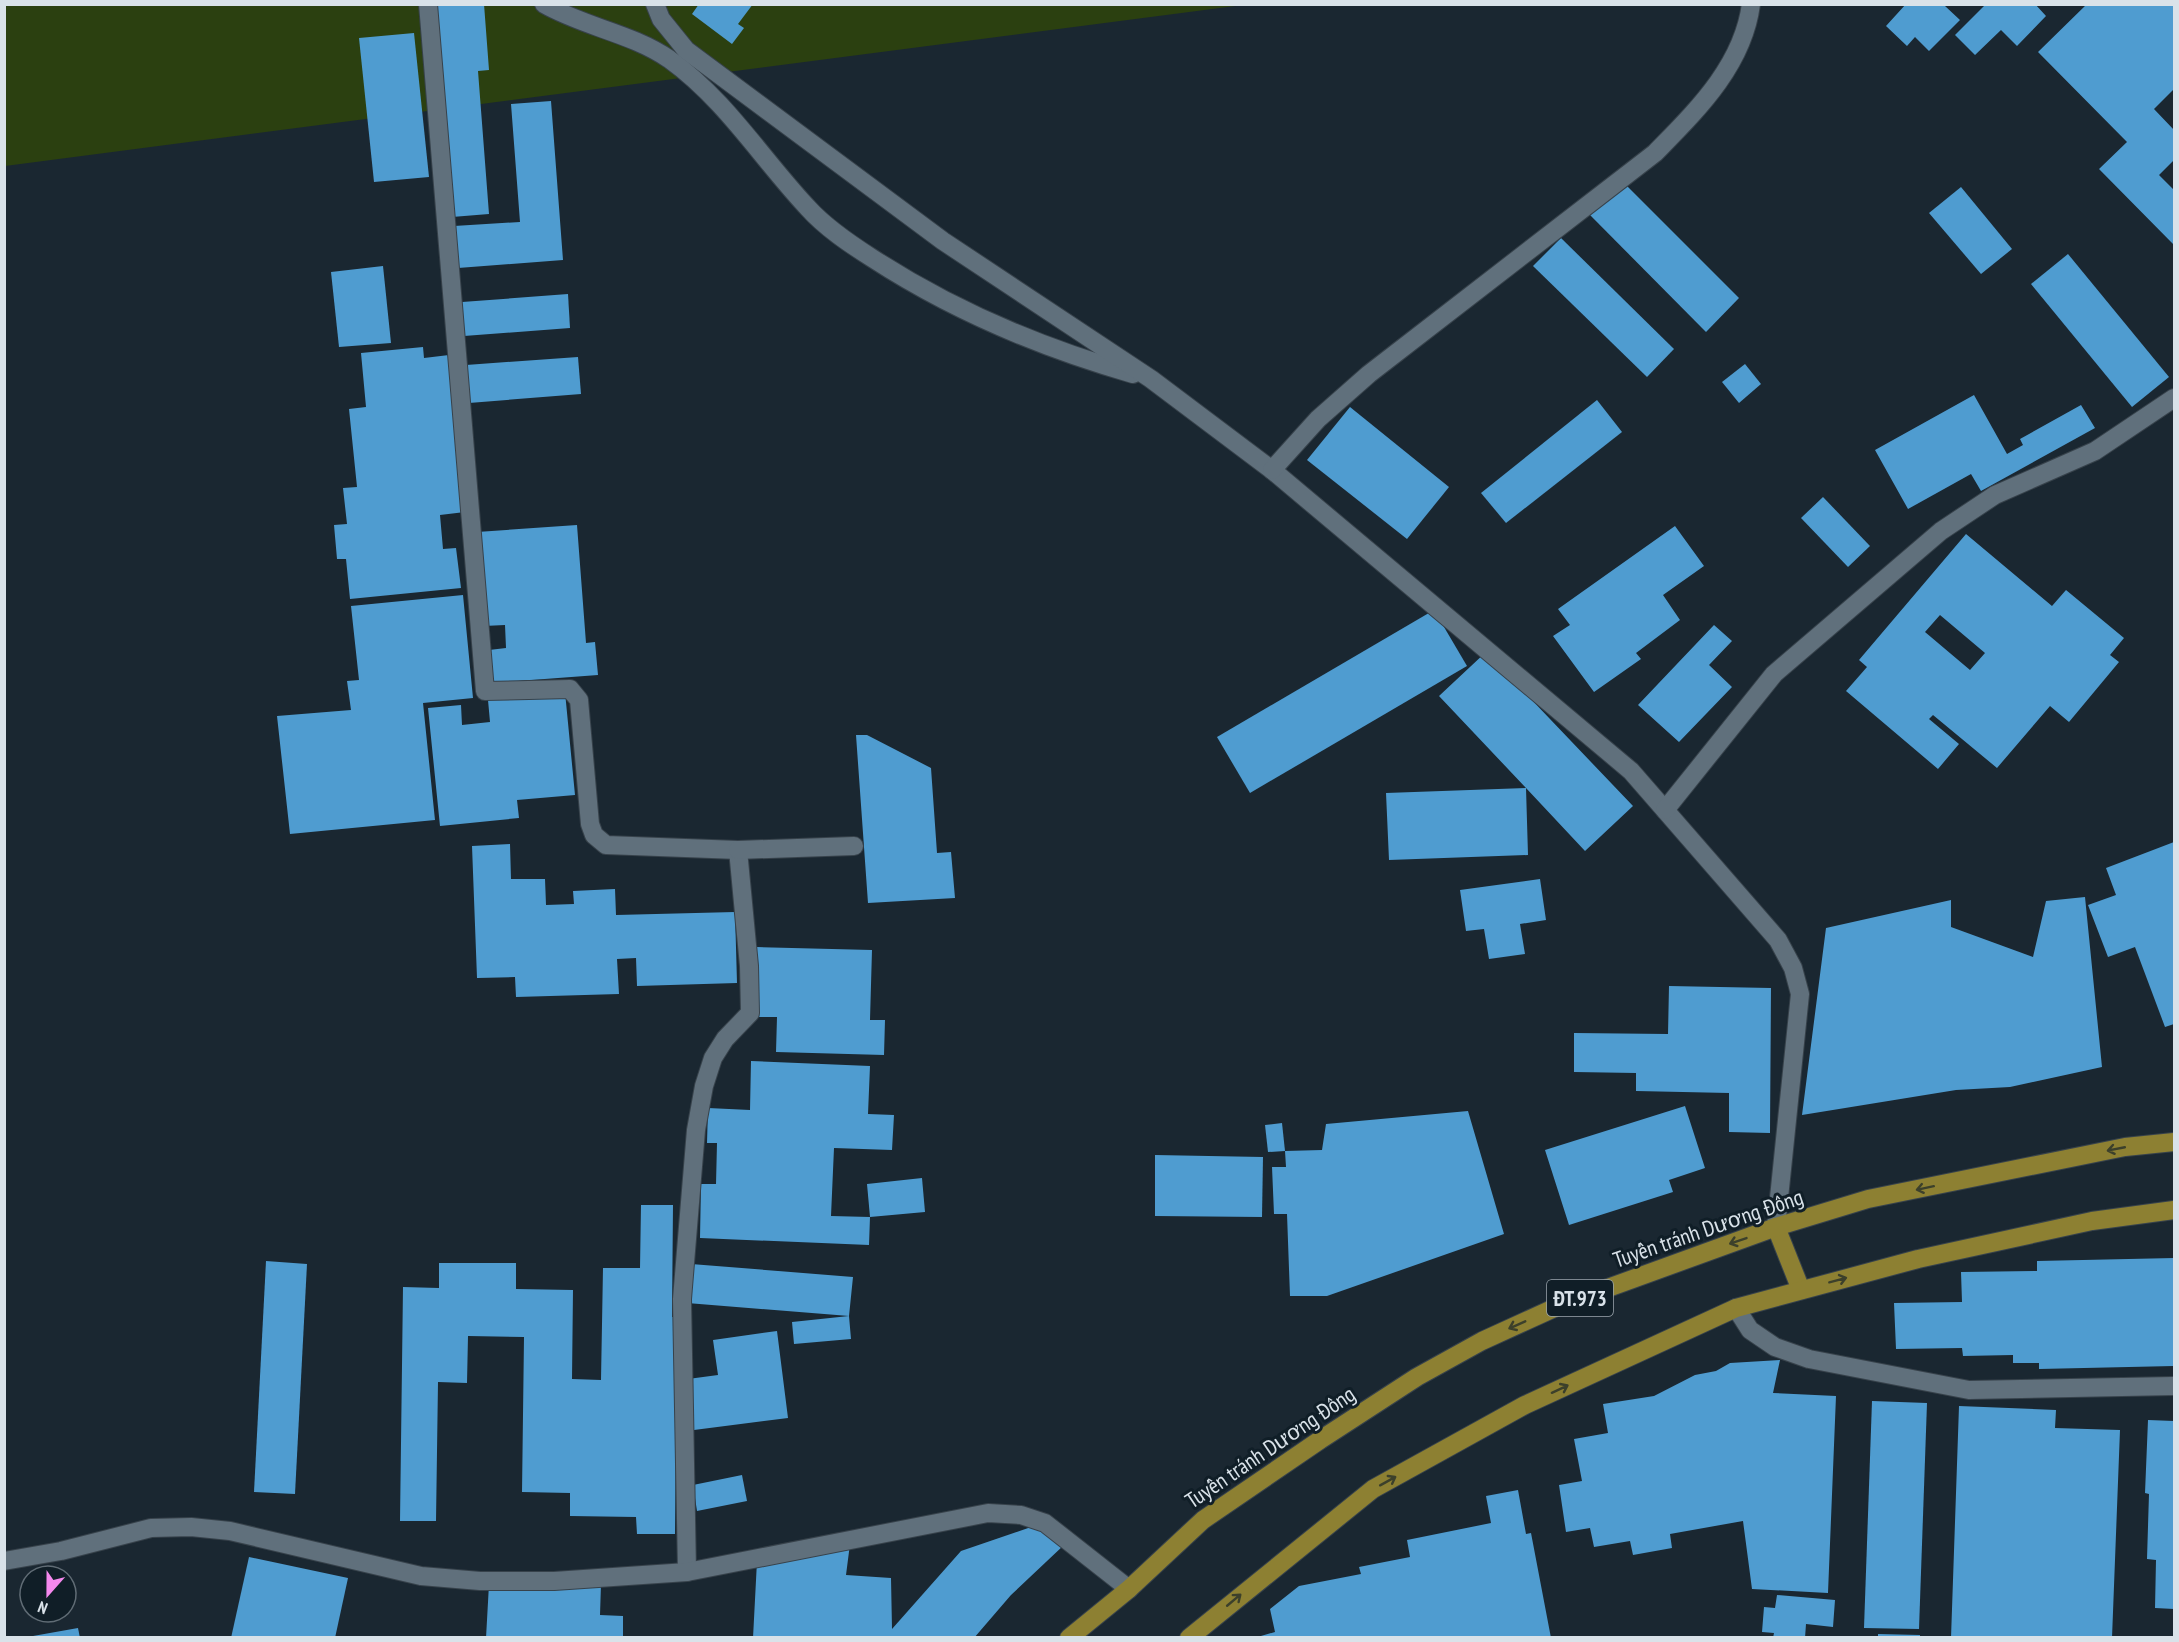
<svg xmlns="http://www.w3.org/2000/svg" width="2179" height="1642" font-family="'PT Sans Narrow',sans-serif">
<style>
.green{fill:#2b4010}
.building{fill:#4f9cd0;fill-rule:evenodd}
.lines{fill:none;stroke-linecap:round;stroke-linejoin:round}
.minor-casing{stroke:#37424b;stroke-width:20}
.major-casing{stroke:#37424b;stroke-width:20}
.minor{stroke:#60707c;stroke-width:18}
.major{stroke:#8d8032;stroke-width:18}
.oneway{stroke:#3c402b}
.labels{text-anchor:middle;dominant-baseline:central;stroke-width:6;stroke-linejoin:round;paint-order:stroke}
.shield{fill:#101e27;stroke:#9da7af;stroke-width:1.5}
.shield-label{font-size:21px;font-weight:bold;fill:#d9e2e9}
.street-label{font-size:22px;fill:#d9e2e9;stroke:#101e27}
</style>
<rect width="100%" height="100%" fill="#1a2731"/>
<!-- green -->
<polygon class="green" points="5,4 1243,5 5,166"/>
<!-- building -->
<g class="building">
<polygon points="435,4 484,4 489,70 478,71 489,214 452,217"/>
<polygon points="699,4 753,4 738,24 744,28 732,44 692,14"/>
<polygon points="1906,4 1947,4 1945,6 1960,20 1929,51 1915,37 1907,46 1886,26"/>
<polygon points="1986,4 2035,4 2046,16 2017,46 2001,30 1975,55 1955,35"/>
<polygon points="2087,4 2174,4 2174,89 2154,109 2174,130 2174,160 2159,175 2174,190 2174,245 2099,169 2127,142 2038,52"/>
<polygon points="414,33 429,177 374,182 359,38"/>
<polygon points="551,101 563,260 458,268 454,226 520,222 511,104"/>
<polygon points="1622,181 1739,298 1706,332 1589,214"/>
<polygon points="1961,187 2012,249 1981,274 1929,213"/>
<polygon points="1561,238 1674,349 1647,377 1533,266"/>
<polygon points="2068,254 2169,377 2132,407 2031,284"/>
<polygon points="383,266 391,343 339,347 331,272"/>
<polygon points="568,294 570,328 464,336 462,302"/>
<polygon points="423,347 424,358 449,355 465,512 440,515 443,549 456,548 461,588 350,599 346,559 337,559 334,525 347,524 343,488 357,487 349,409 366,407 361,353"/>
<polygon points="578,357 581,394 469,403 466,365"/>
<polygon points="1745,364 1761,384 1739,403 1722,382"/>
<polygon points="1974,395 2007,454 2023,445 2020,439 2081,405 2095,428 1981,491 1971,474 1908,509 1875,450"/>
<polygon points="1597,400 1622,432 1506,523 1481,493"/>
<polygon points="1350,407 1449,487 1407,539 1307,460"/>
<polygon points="1823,497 1870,546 1848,567 1801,518"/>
<polygon points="577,525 586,643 595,642 598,675 492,683 489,650 506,648 505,625 484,626 477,532"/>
<polygon points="1675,526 1704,566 1663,595 1680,620 1636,653 1641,659 1594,692 1553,636 1570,625 1558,609"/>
<path d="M1966,534L2052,606L2066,590L2124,638L2110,655L2119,662L2069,722L2050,706L1997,768L1933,715L1929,719L1959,744L1938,769L1846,691L1867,667L1859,660ZM1940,615L1985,653L1970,670L1925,632Z"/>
<polygon points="463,595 473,698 423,703 435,820 290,834 277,716 351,710 347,681 359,680 351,606"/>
<polygon points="1434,610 1467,666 1250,793 1217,737"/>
<polygon points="1714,625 1732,641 1709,665 1732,687 1679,742 1638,705"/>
<polygon points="1486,652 1633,806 1585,851 1526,788 1528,855 1389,860 1386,793 1526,788 1439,696"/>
<polygon points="565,692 575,795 517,800 519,818 440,826 428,708 461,705 462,725 490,722 488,700"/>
<polygon points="856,735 867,735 931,768 937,853 951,852 955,898 868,903"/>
<polygon points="2174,842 2174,1024 2165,1027 2135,947 2108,957 2088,905 2116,895 2106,868"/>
<polygon points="510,844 511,879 545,879 546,905 574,904 573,891 615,889 616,915 735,912 737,983 637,986 636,958 617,959 619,994 516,997 515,977 477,978 472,846"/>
<polygon points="1540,879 1546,920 1520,924 1525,954 1489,959 1484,929 1466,931 1460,890"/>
<polygon points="2085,897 2102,1067 2010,1087 1956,1090 1802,1115 1826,928 1951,900 1951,927 2033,957 2046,901"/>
<polygon points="757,947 872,950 870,1020 885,1020 884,1055 776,1052 777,1017 756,1017"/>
<polygon points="1669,986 1771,988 1770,1133 1729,1132 1729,1093 1636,1091 1636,1073 1574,1072 1574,1033 1668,1034"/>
<polygon points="751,1061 870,1066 868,1114 894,1115 892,1150 834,1148 831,1216 870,1217 869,1245 700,1238 701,1184 716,1184 717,1143 707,1143 708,1108 750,1110"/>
<polygon points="1685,1106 1705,1168 1669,1180 1673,1192 1569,1225 1545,1150"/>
<polygon points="1468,1111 1504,1234 1327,1296 1290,1296 1287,1214 1274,1214 1272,1167 1286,1167 1285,1151 1322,1150 1326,1124"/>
<polygon points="1282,1123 1285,1151 1268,1152 1265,1125"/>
<polygon points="1155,1155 1263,1157 1262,1217 1155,1216"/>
<polygon points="922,1178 925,1212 870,1217 867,1184"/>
<polygon points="641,1205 673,1205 672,1317 677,1317 675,1534 637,1534 636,1517 570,1516 570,1493 522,1492 524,1337 468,1336 467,1383 438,1382 436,1521 400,1521 403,1287 439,1288 439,1263 516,1263 516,1289 573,1290 572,1379 601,1380 603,1268 640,1268"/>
<polygon points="2174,1258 2174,1366 2039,1369 2039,1363 2013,1363 2013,1355 1963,1356 1962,1348 1896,1349 1894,1303 1962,1302 1961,1272 2037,1271 2037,1261"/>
<polygon points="266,1261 307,1264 295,1494 254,1492"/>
<polygon points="691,1264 853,1277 849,1316 851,1339 794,1344 792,1322 849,1316 687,1303"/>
<polygon points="777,1331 788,1418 694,1430 688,1379 718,1375 713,1340"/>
<polygon points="1780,1360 1773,1393 1836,1396 1828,1593 1752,1589 1743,1521 1670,1534 1672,1548 1633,1555 1630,1541 1594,1547 1590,1528 1566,1532 1559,1485 1582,1481 1574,1439 1608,1433 1603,1404 1654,1396 1695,1375 1716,1371 1730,1363"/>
<polygon points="1872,1401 1927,1403 1919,1629 1864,1628"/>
<polygon points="1959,1406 2056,1410 2055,1428 2120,1430 2112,1638 1951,1638"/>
<polygon points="2148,1420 2174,1421 2174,1609 2155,1608 2156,1560 2147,1559 2149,1494 2145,1493"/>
<polygon points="742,1475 747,1501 697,1511 693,1485"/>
<polygon points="1518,1490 1526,1534 1531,1533 1551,1638 1254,1638 1275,1632 1270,1609 1299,1586 1361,1574 1359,1567 1410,1557 1407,1540 1491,1523 1486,1496"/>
<polygon points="1034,1526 1064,1545 1011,1595 974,1638 753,1638 757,1561 850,1544 846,1575 891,1578 892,1629 961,1551"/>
<polygon points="249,1557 348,1578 335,1638 231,1638"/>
<polygon points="489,1584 601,1584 600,1615 623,1616 623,1638 486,1638"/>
<polygon points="1777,1595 1835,1600 1833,1627 1806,1624 1805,1638 1773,1638 1774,1633 1762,1632 1764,1607 1775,1608"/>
<polygon points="78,1628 80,1638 33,1638 33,1636"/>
<polygon points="1878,1634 1920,1635 1920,1638 1878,1638"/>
</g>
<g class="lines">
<defs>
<g id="minor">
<polyline points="428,4 485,691 570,689 579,700 590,824 594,835 606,845 738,850 749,966 750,1013 725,1039 713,1058 704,1086 696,1130 682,1299 687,1572"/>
<path d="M544,4C584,27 631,33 669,59C726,100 761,158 808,208C826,228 850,244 872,258C952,310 1042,348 1133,374"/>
<polyline points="655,4 661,19 686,50 943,241 1151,379 1272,470 1631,771 1778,940 1793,968 1800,994 1776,1227"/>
<path d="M1272,470L1318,419L1369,374L1655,153C1696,111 1743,66 1751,4"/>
<polyline points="1665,810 1774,674 1941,531 1995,495 2095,451 2174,398"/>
<polyline points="738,850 854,846"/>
<polyline points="1736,1308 1750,1330 1775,1347 1809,1359 1969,1390 2174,1386"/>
<polyline points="4,1561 61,1551 151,1528 191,1527 230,1531 421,1576 480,1581 554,1581 687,1572 988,1513 1021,1515 1045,1523 1129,1589"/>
</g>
<g id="major">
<polyline points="1776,1227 1801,1290"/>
<polyline points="1069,1638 1129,1589 1203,1520 1320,1440 1417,1377 1482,1341 1561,1305 1776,1227 1868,1199 2125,1147 2174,1142"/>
<polyline points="1189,1638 1373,1489 1525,1405 1736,1308 1918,1259 2092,1221 2174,1210"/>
</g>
</defs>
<!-- minor casing -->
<use href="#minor" class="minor-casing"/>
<!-- major casing -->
<use href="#major" class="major-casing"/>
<!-- minor -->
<use href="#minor" class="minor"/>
<!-- major -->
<use href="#major" class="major"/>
</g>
<!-- one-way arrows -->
<defs><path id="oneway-shaft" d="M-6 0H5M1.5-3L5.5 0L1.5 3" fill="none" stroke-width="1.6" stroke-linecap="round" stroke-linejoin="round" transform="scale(1.5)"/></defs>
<g class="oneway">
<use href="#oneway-shaft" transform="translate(2116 1149) rotate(169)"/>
<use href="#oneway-shaft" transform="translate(1925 1188) rotate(168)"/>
<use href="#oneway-shaft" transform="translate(1738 1241) rotate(161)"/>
<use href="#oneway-shaft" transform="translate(1838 1280) rotate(-15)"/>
<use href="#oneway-shaft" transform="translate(1517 1325) rotate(156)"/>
<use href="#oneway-shaft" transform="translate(1560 1389) rotate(-25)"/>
<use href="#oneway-shaft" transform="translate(1388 1481) rotate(-29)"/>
<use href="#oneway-shaft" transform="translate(1234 1600) rotate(-40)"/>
</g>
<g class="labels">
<!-- shield labels -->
<rect class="shield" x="1547" y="1280" width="66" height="36" rx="4.5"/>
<g class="shield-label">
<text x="1580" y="1298">ĐT.973</text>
</g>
<!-- street labels -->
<g class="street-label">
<text transform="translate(1708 1228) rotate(-19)">Tuyến tránh Dương Đông</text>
<text transform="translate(1270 1447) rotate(-34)">Tuyến tránh Dương Đông</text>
</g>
</g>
<!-- border -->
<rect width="2179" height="1642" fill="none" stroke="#d9e2e9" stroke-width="12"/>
<!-- north arrow -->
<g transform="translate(48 1594) rotate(201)"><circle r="28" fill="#101e27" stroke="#606c75" stroke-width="1.5"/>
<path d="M0-4.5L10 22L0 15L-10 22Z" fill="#f589ee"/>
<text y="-9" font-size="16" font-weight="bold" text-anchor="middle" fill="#d9e2e9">N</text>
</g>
</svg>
